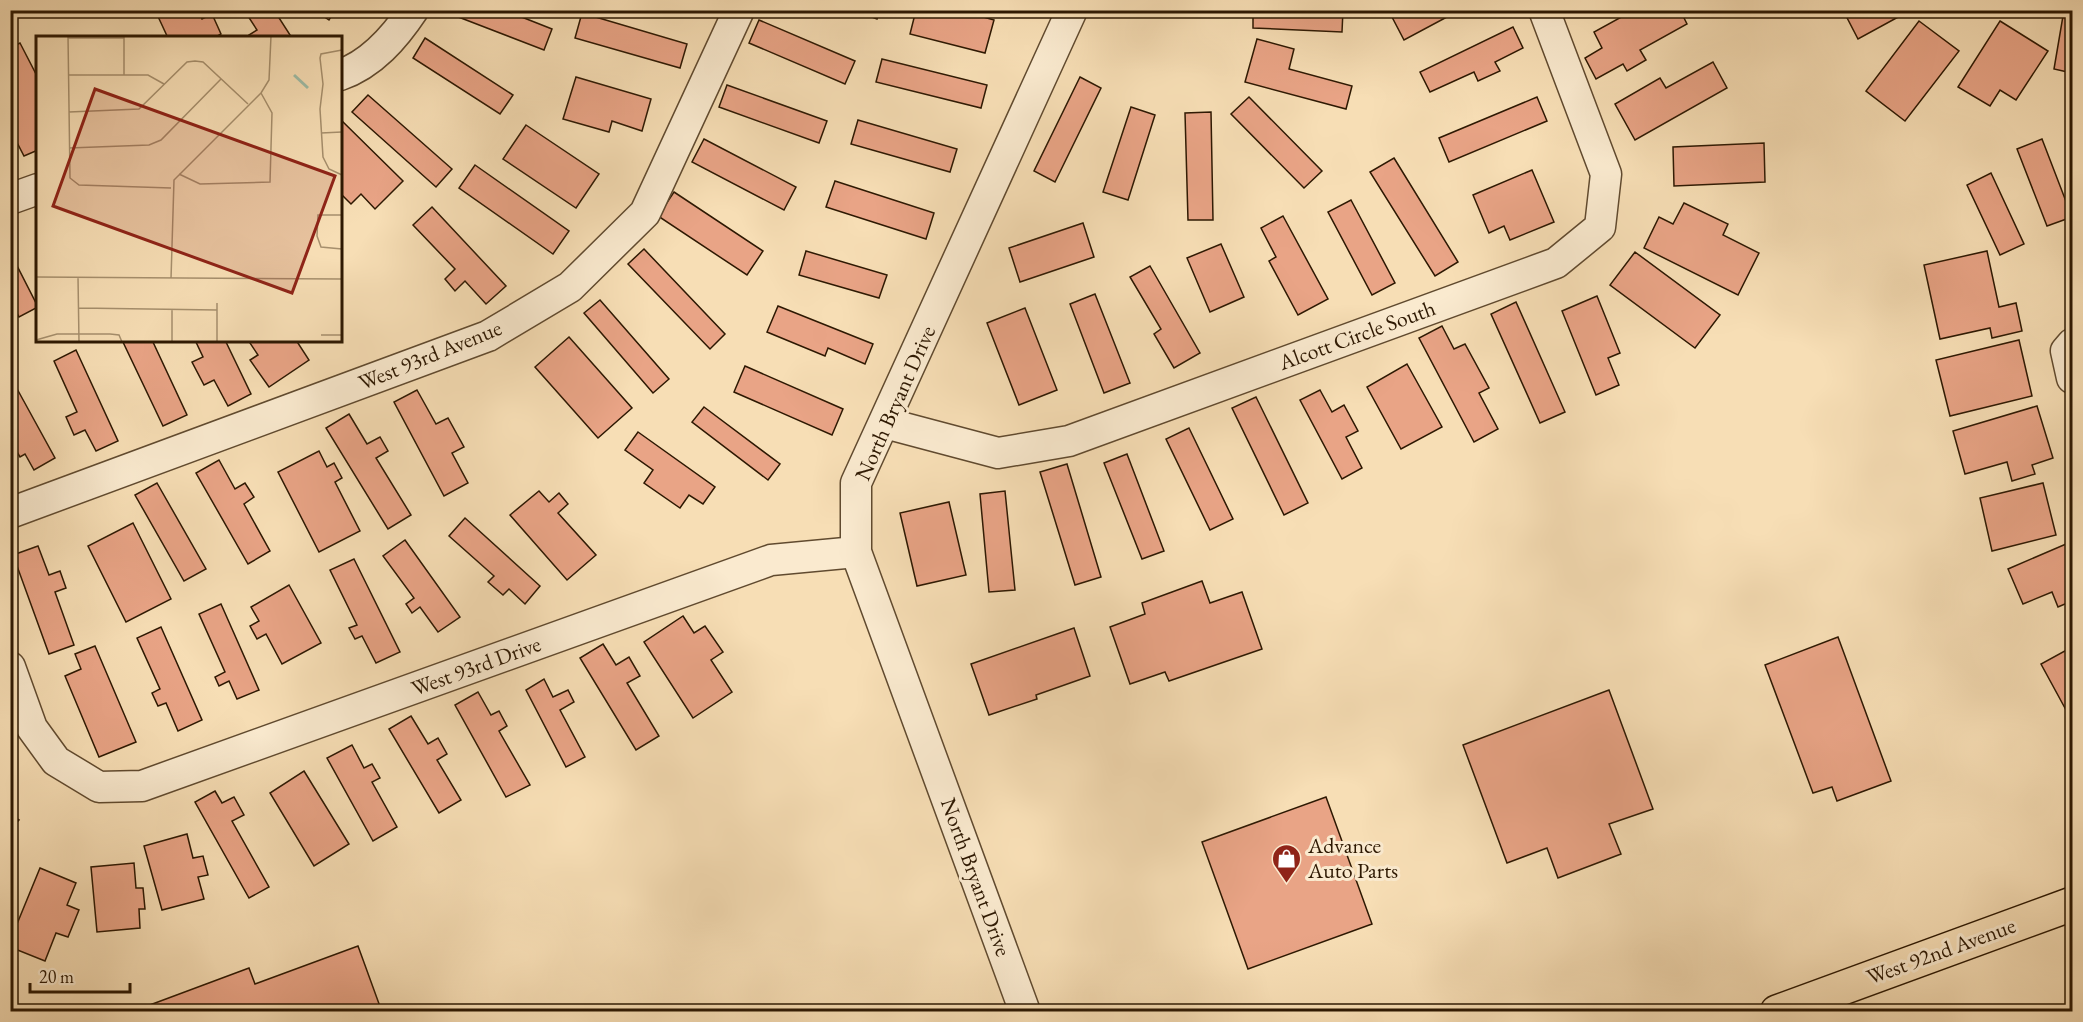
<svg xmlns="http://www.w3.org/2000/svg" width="2083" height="1022" font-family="'EB Garamond',serif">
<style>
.building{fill:#e9a486;stroke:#2d1802;stroke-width:1.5}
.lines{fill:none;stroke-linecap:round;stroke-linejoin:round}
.street-casing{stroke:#604a2f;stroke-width:33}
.primary-casing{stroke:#2d1802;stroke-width:36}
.street{stroke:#faeacf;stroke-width:30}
.primary{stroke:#f7deb5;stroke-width:33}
.labels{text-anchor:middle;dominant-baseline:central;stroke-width:6;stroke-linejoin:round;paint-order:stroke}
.street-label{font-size:22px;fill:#2d1802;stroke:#faeacf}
.poi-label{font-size:22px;fill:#2d1802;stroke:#faeacf;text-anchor:start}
.inset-river{fill:none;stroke:#9ebda8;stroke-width:3}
.inset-road{fill:none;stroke:#a68f6d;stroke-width:1.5}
.view{fill:#8f2418;fill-opacity:0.15;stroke:#8f2418;stroke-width:3}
.inset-edge{fill:none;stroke:#2d1802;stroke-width:3}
</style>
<rect width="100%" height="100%" fill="#f7deb5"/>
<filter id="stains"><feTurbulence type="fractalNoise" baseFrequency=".00333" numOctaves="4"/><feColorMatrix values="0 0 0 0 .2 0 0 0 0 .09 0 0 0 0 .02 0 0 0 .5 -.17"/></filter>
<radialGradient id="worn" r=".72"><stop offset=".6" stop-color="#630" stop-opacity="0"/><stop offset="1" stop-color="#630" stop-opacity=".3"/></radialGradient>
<!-- building -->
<g class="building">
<polygon points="155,10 198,10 202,19 212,14 221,34 214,38 168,38"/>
<polygon points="244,10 274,10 292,38 251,38 249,35 257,30"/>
<polygon points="314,10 335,10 329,20"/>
<polygon points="449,10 504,10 552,29 544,50 448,13"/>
<polygon points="854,10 880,10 877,19"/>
<polygon points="916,10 959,10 994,20 985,53 910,34"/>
<polygon points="1253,10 1343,10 1342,32 1253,28"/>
<polygon points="1404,10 1460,10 1404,40 1392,17"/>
<polygon points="1634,10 1680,10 1687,24 1640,50 1646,60 1627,71 1623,64 1596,79 1585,58 1602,48 1594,32"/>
<polygon points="1843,10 1911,10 1858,39"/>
<polygon points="2064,10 2072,10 2072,73 2054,69"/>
<polygon points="582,13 687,44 680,68 575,38"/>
<polygon points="759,20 855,61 845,84 749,43"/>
<polygon points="1919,21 1959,51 1905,121 1866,91"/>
<polygon points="2000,21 2048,51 2016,100 2000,90 1990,106 1958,87"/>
<polygon points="1513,27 1523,48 1495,62 1500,71 1478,81 1474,72 1430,92 1420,72"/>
<polygon points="425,38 513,95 500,114 413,58"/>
<polygon points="1257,39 1294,49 1289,69 1352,86 1346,109 1245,82"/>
<polygon points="20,43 38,78 38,150 24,156 10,129 10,48"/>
<polygon points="882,59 987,85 981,108 876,82"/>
<polygon points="1713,62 1727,88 1635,140 1615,104 1660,78 1666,88"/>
<polygon points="576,77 651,99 642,131 612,121 609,132 563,119"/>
<polygon points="1080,77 1101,88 1055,182 1034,171"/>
<polygon points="727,85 827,121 819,143 719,107"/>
<polygon points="368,95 452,169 436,187 352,112"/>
<polygon points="1249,97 1322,171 1304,188 1231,114"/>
<polygon points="1537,97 1547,121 1449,162 1439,138"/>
<polygon points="1131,107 1155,115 1128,200 1103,192"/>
<polygon points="1211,112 1213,220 1188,220 1185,113"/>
<polygon points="340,119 403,181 375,209 361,194 351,204 340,193"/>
<polygon points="858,120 957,149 950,172 851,144"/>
<polygon points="526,125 599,174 576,208 503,159"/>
<polygon points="704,139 796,187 784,210 692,162"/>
<polygon points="2042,139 2072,217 2047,226 2017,149"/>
<polygon points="1764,143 1765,182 1674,186 1673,147"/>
<polygon points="1394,158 1458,262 1435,276 1370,172"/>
<polygon points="475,165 569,231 553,254 459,188"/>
<polygon points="1532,170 1554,222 1510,240 1504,226 1489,233 1473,195"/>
<polygon points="1991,173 2024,244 2000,255 1967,185"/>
<polygon points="835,181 934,213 926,239 826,207"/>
<polygon points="674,192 763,251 747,275 658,216"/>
<polygon points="1351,200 1395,283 1372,295 1328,212"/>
<polygon points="1684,203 1728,224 1723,235 1759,253 1738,295 1644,248 1659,217 1673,224"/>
<polygon points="432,207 506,286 486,304 465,281 455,291 445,279 455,269 413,225"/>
<polygon points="1283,216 1328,299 1298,315 1269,261 1276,257 1261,228"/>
<polygon points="1083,223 1094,257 1020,282 1009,248"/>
<polygon points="1221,244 1244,297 1210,312 1187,258"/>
<polygon points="644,249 725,334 710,349 628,264"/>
<polygon points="806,251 887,275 879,298 799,275"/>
<polygon points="1987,251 1999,307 2016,303 2022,331 1992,338 1990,328 1940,339 1924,265"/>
<polygon points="10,252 38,307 19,317 10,299"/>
<polygon points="1635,252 1720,315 1695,348 1610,285"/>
<polygon points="1150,266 1200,353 1174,368 1154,334 1161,329 1130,277"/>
<polygon points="1095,294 1130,383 1104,393 1070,304"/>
<polygon points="1597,296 1620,353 1608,358 1619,385 1596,395 1562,311"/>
<polygon points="600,300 669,379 653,393 584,313"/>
<polygon points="1516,302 1565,412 1540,423 1491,314"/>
<polygon points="778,306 873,344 865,364 828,348 825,356 767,332"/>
<polygon points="1025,308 1057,390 1019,405 987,323"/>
<polygon points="1442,326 1454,349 1465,344 1489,388 1479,393 1498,429 1474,442 1419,338"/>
<polygon points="569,337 632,408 598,438 535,367"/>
<polygon points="122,340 152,340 187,415 163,426"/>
<polygon points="195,340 225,340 251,394 228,406 214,380 204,385 192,362 203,357"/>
<polygon points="248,340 296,340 309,360 269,387 250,360 258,355"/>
<polygon points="2019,340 2032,396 1950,416 1936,360"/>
<polygon points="76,350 118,441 96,451 85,430 74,435 66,417 77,412 54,361"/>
<polygon points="1407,364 1442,427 1401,449 1367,387"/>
<polygon points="745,366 843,409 832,435 734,392"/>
<polygon points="10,376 55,458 34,470 25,454 20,457 11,442 17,438 10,427"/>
<polygon points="417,390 436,424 448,418 464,447 452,453 468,483 444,496 394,402"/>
<polygon points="1320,390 1332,412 1344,405 1358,431 1346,437 1362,468 1342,479 1300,400"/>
<polygon points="1256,397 1308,503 1284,515 1232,408"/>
<polygon points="2037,406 2053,458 2032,465 2035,474 2012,481 2007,462 1965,474 1953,431"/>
<polygon points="704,407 780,464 768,480 692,422"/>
<polygon points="349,414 367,444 380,437 388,451 376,458 411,515 388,529 326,428"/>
<polygon points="1189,428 1233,519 1210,530 1166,439"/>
<polygon points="638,432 715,487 703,504 689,495 680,508 644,483 653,470 625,450"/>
<polygon points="319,451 327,467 334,463 342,478 335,482 360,531 319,552 278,472"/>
<polygon points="1127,454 1164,551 1142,559 1104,463"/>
<polygon points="219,460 235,489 245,483 254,497 244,504 270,551 248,564 196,473"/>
<polygon points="1067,464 1101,577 1075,585 1040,472"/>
<polygon points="157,483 206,569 184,581 135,495"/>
<polygon points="2043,483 2056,535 1992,551 1980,498"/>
<polygon points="539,491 549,502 559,493 568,504 558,513 596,555 567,580 510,515"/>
<polygon points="1005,491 1015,590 989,592 980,494"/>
<polygon points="949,502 966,575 917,586 900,513"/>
<polygon points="465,518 540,586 525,604 509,589 503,595 488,582 494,576 449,536"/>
<polygon points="133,523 171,599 126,622 88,546"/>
<polygon points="405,540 460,617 438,632 420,607 412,613 406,604 414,598 383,556"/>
<polygon points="2066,544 2072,558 2072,601 2058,607 2052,592 2023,604 2008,569"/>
<polygon points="38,546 49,575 60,571 66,588 55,592 74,645 49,654 13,555"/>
<polygon points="354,559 400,652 376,663 362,636 355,639 349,628 357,625 330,570"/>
<polygon points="1202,581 1210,603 1242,592 1262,649 1169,681 1165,672 1130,684 1110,627 1145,614 1142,603"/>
<polygon points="289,585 321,643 282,664 266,634 257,639 250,626 259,621 251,607"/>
<polygon points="221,604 259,690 237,699 229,681 219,686 215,677 225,672 199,614"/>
<polygon points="683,616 694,633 705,626 723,652 711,660 732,692 693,718 644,642"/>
<polygon points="161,627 202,720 178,731 166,703 158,706 152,693 160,689 137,638"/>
<polygon points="1074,628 1090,676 1036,695 1037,699 989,715 971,664"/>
<polygon points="1838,637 1891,781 1837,801 1832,787 1813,793 1765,665"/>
<polygon points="603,644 616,665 629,657 640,676 627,683 659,736 636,750 580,658"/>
<polygon points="95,646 136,742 99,757 65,676 81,669 75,654"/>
<polygon points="2072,647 2072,721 2041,664"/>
<polygon points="544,679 553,697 568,690 574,702 560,710 585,757 566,767 526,690"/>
<polygon points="1609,690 1653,809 1609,824 1621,854 1558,878 1547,848 1507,863 1463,745"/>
<polygon points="478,692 491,715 499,711 507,726 499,731 530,785 506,797 455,705"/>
<polygon points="411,716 428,744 438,738 447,754 437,760 461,800 439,813 389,729"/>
<polygon points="352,745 364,768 372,764 380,778 372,782 397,827 373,841 327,758"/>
<polygon points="304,771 349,844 314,866 270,793"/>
<polygon points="215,791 222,803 234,797 244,815 232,821 269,887 249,898 195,802"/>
<polygon points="1326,797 1372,924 1248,969 1202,842"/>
<polygon points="10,814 19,820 10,830"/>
<polygon points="187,834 193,858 203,856 208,875 198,877 204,899 162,910 144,846"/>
<polygon points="134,863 136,888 143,888 145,909 139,909 140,928 97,932 91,867"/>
<polygon points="40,868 76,883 67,905 79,910 68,937 56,933 45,961 10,947 10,941"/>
<polygon points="358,946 382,1012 131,1012 249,968 255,984"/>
</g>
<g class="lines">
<defs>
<g id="street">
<path d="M340,75C372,64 395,37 413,10"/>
<polyline points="10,199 38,189"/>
<polyline points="2072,344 2066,351 2072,378"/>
<polyline points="885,423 998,453 1069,441 1556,263 1600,227 1606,174 1544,10"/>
<polyline points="10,513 488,336 570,287 645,213 739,10"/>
<polyline points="10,667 32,728 56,761 99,787 142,786 771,560 856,552"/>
<polyline points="1025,1012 856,552 856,483 1072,10"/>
</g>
<polyline id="primary" points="1777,1012 2072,904"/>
</defs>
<!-- street casing -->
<use href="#street" class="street-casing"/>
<!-- primary casing -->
<use href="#primary" class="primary-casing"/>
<!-- street -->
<use href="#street" class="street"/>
<!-- primary -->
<use href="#primary" class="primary"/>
</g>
<!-- icons -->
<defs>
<symbol id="shop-pin" viewBox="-11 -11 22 30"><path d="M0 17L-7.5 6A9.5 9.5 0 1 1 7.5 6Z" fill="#8f2418" stroke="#faeacf"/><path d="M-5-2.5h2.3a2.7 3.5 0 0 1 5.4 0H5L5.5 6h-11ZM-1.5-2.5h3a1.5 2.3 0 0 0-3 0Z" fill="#fff"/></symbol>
</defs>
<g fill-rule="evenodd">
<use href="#shop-pin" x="1270" y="842" width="33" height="45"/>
</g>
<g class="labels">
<!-- street labels -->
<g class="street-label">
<text transform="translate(1357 335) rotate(-20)">Alcott Circle South</text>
<text transform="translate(430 355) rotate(-22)">West 93rd Avenue</text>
<text transform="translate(895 403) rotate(-66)">North Bryant Drive</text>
<text transform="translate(476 666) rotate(-20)">West 93rd Drive</text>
<text transform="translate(976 877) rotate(70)">North Bryant Drive</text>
<text transform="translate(1941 951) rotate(-20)">West 92nd Avenue</text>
</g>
<!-- poi labels -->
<g class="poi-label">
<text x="1308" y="845">Advance<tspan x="1308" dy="25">Auto Parts</tspan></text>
</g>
</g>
<!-- overview -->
<g transform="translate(36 36)">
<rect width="306" height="306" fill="#f7deb5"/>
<path class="inset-river" d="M258,39L272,52"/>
<path class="inset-road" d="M32,0L34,142L43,149L135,152M32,2H88M306,14L285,18L284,22L287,48L284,73L287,121L293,133L306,139M33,39H112L128,48M88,39V0M33,76L103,73L151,26L159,25L167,26L212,68M285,97L306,96M33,112L113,109L125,104L185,43M143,138L164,148L234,146L236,77L225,57M306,179H282L281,200L285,211L306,213M0,241L306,243M42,241L43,306M135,243L138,144L225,57L233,44L235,0M181,267V306M43,272L181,274M285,299H306M0,304L21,298H74L83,299L86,306M136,306V273"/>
<path class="view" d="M59,53L299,140L256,257L17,170Z"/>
<rect width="306" height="306" class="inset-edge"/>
</g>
<!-- margin -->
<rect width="2083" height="1022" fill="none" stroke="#f7deb5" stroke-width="36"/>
<rect x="12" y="12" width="2059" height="998" fill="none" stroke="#2d1802" stroke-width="3"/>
<rect x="18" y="18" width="2047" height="986" fill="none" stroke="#2d1802" stroke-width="1.5"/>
<!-- scale -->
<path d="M30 983v9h100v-9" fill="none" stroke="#2d1802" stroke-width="3"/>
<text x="39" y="983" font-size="18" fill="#2d1802" stroke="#faeacf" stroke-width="4.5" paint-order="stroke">20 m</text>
<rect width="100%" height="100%" filter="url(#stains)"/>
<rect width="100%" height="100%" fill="url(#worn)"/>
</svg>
